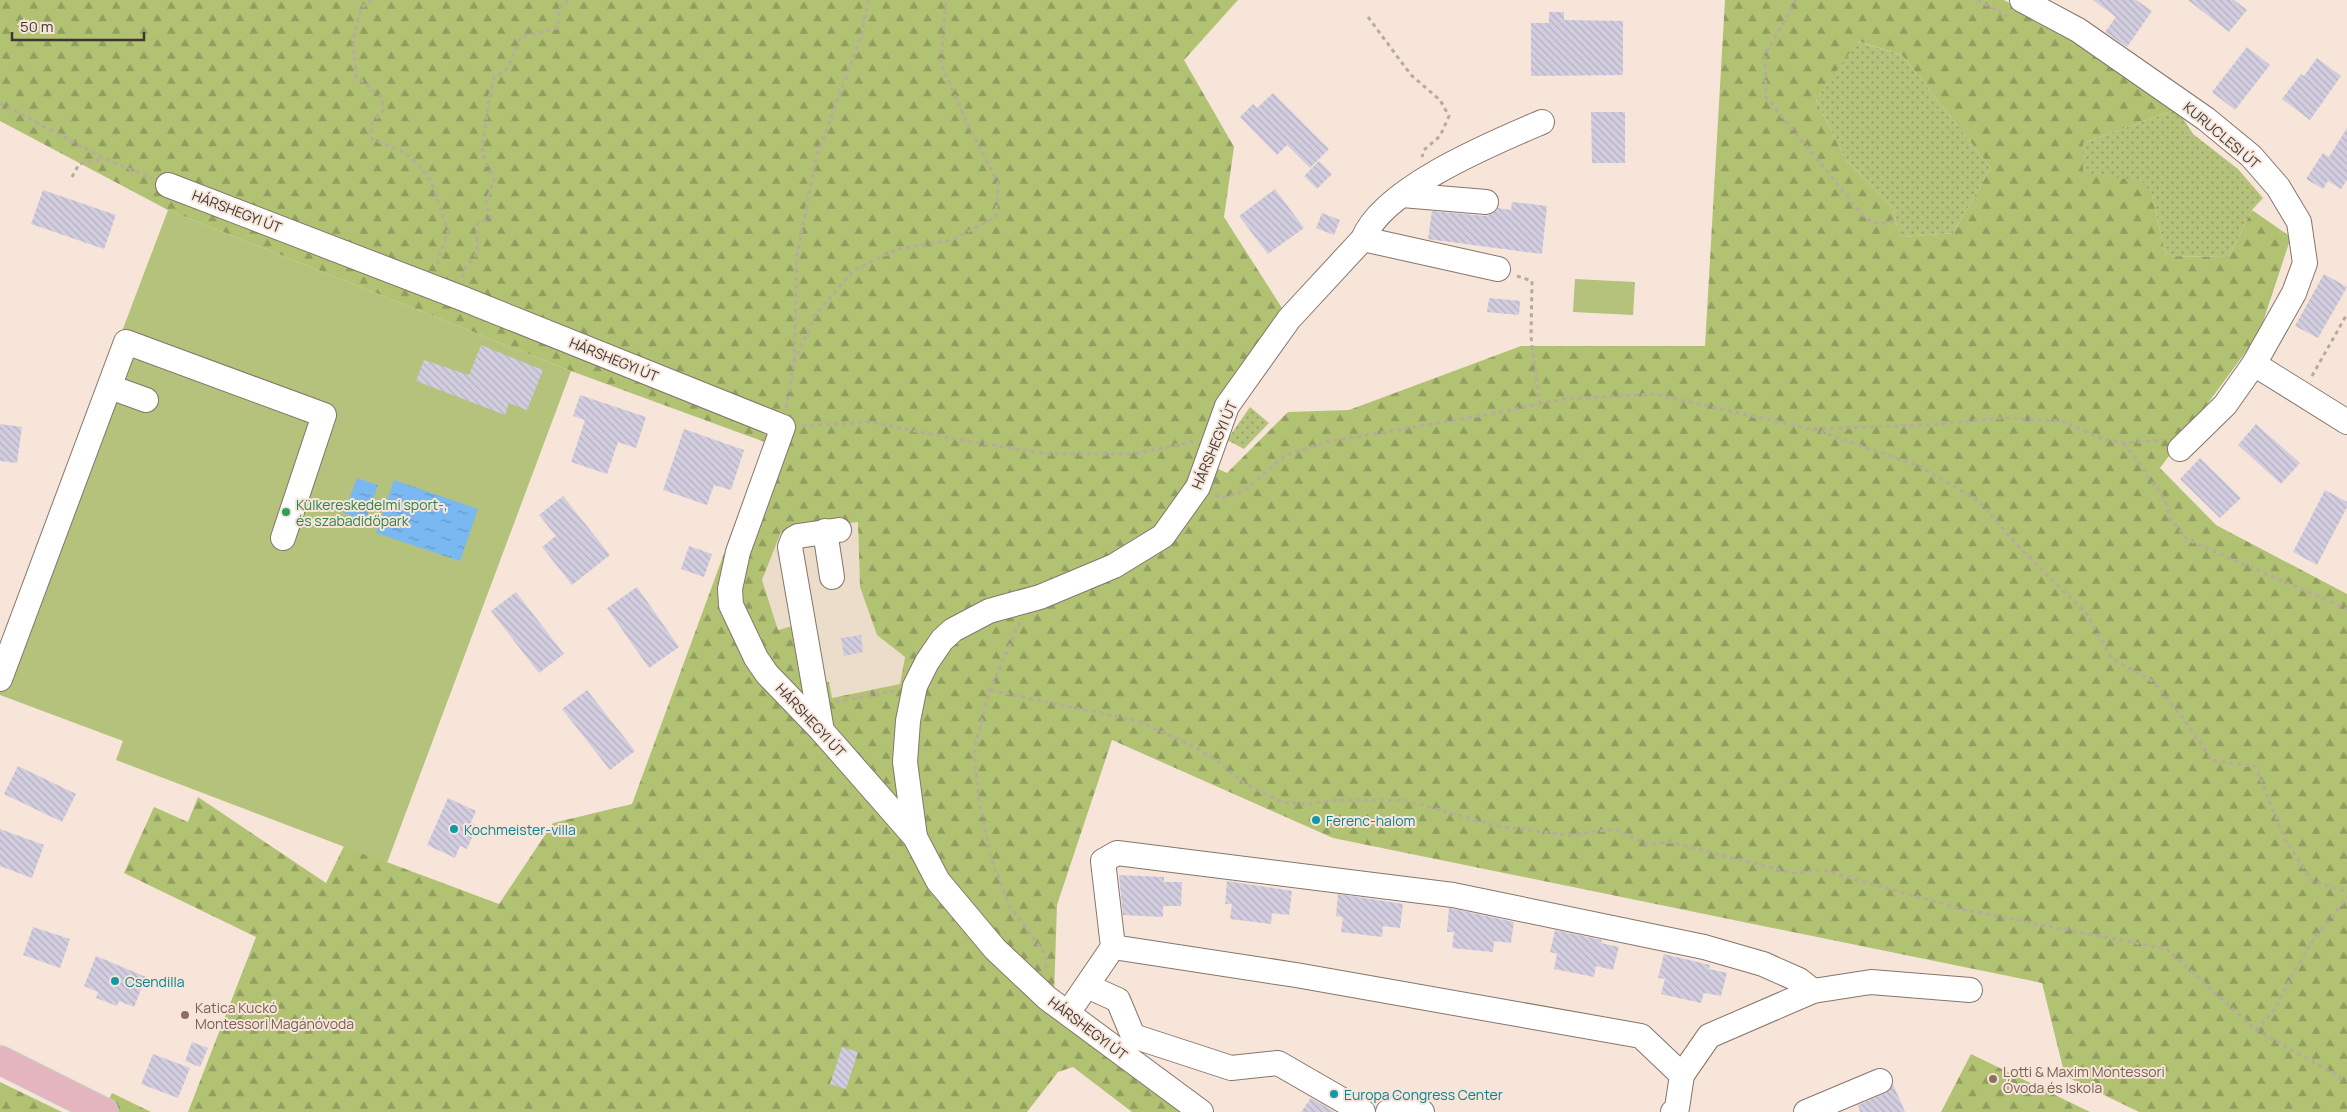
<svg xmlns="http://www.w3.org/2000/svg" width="2347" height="1112" font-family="Manrope,sans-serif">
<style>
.industrial{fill:#ecdcca}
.grass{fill:url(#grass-dots)}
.forest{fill:url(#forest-firs);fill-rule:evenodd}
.garden{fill:#b4c27b}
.water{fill:url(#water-ripples)}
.building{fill:url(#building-back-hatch)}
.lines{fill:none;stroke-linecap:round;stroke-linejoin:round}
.minor-casing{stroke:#85756b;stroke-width:26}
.major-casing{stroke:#cdcbca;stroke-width:30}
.path{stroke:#b8aaa1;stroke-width:3;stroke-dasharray:4 4;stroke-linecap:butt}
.minor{stroke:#fff;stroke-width:24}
.major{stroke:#e5b5bf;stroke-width:28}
.leisure-dot{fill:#2e9e5b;stroke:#f7e5da;stroke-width:2}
.culture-dot{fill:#0f9aa8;stroke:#f7e5da;stroke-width:2}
.education-dot{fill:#8d6e63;stroke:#f7e5da;stroke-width:2}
.labels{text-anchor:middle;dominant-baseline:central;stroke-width:4;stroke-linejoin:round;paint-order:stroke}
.street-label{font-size:14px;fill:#3e3632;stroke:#f7e5da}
.leisure-label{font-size:14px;fill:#27864d;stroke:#f7e5da;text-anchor:start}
.culture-label{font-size:14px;fill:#0d838f;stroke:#f7e5da;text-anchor:start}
.education-label{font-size:14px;fill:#785e54;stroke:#f7e5da;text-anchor:start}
</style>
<defs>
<pattern id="grass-dots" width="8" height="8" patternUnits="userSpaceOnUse" patternTransform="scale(1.25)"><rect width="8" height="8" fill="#b4c27b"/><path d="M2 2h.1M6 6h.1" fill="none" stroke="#949e65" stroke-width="1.8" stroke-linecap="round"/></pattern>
<pattern id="forest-firs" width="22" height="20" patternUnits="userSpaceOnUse" patternTransform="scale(1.25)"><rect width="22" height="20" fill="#b2c273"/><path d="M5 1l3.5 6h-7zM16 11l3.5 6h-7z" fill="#929e5f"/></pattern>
<pattern id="water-ripples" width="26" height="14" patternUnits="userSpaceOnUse" patternTransform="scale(1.25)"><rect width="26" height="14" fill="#7ab8f2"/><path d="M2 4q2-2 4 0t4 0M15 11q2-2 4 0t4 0" fill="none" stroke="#6596c5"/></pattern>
<pattern id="building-back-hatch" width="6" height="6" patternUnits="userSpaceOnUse" patternTransform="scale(1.25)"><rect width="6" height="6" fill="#d2cddf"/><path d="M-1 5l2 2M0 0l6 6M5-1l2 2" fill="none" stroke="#b5b1c0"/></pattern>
</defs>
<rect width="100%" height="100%" fill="#f7e5da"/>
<!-- industrial -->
<polygon class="industrial" points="858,521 860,587 877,635 905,657 900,684 832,699 810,686 796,626 778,630 762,580 781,531"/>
<!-- grass -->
<g class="grass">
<polygon points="1857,41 1902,55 1991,168 1953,233 1902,237 1895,221 1893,208 1846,160 1816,100"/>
<polygon points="2177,109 2193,134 2238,169 2263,198 2252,210 2229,257 2166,256 2152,195 2082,173 2083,143"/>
<polygon points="1250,407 1269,423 1244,449 1227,440"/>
</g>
<!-- forest -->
<g class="forest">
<path d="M0,0H1238L1184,60L1234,147L1224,217L1289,319L1207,464L1227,473L1288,412L1349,410L1521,346H1705L1725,0H2004L2071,39L2177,109L2083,143V173L2142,181L2152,195L2166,256L2229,257L2252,210L2291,237L2259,334L2160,468L2216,525L2347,594V1112H2139L2065,1076L2042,983L1333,838L1112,740L1057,905L1054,995L1186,1112H1132L1073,1067L1058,1072L1027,1112H188L256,937L124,873L154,807L188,822L198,797L326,883L344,846L499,904L553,823L632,804L765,442L571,371L168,210L0,121ZM1858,41L1902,55L1991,168L1953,233L1902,237L1895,221L1893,208L1846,160L1816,100ZM858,522L860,587L877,635L905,657L900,684L832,698L829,682L810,686L796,625L778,630L762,580L781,532Z"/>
<polygon points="1971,1054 2090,1112 1941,1112"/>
<polygon points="0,1082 62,1112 0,1112"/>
<polygon points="112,1093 151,1112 103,1112"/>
</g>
<!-- garden -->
<g class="garden">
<polygon points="168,210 571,371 387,863 116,760 123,741 0,695 0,653"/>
<polygon points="1575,279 1635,282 1633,315 1573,312"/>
</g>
<!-- water -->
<g class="water">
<polygon points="357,478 378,485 365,521 344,513"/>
<polygon points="394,480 478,509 460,561 376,533"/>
</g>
<!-- building -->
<g class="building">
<polygon points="2093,0 2136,0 2152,11 2127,47 2105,32 2116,17"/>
<polygon points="2188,0 2234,0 2247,10 2229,32"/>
<polygon points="1549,12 1564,12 1564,20 1623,21 1623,75 1531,76 1531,23 1549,23"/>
<polygon points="2247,47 2270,65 2235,110 2212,92"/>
<polygon points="2317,58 2341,76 2310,120 2282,99 2301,74 2304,76"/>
<polygon points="1273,93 1329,149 1310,168 1287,145 1277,155 1240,117 1253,104 1257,108"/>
<polygon points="1591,112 1625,112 1625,163 1592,163"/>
<polygon points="2347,128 2347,180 2341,189 2328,181 2323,189 2306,179 2323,153 2329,157"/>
<polygon points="1319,161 1332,174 1317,189 1304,176"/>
<polygon points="1275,189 1304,228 1268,254 1239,216"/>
<polygon points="43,190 116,215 104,249 31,224"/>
<polygon points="1512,202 1547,206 1542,254 1428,239 1432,211 1485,216 1492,214 1498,208 1511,210"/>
<polygon points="1322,213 1340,220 1334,235 1316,228"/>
<polygon points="2324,274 2347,287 2318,338 2295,326"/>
<polygon points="1489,298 1520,301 1519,315 1487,312"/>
<polygon points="481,345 543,370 527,410 509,403 505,415 416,381 424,360 469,375"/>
<polygon points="580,395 646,417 636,448 618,442 607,474 571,462 585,420 573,416"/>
<polygon points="0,424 22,427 17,463 0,461"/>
<polygon points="2256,424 2300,463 2281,484 2238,445"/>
<polygon points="684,429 744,450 731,490 714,485 707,505 663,490"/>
<polygon points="2200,458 2241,498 2220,518 2180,479"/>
<polygon points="2325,490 2347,502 2347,507 2317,565 2293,552"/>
<polygon points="563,496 610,555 572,585 542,547 556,536 539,515"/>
<polygon points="689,546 712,554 704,577 681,569"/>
<polygon points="637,587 679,647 649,668 607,608"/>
<polygon points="516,592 564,654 539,673 491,611"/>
<polygon points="861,635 863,652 844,656 841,638"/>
<polygon points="587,690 635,751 610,770 562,709"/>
<polygon points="18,766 76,794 62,822 4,794"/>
<polygon points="448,798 476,811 471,822 477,826 467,849 460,846 455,858 427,845"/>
<polygon points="0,829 44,845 32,878 0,866"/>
<polygon points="1119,875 1164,877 1164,882 1182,882 1181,906 1163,906 1163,917 1123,915"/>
<polygon points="1227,881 1292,891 1289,915 1272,913 1271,924 1230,919 1232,904 1225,904"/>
<polygon points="1338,894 1403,904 1400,928 1383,926 1382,937 1341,932 1343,917 1336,916"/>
<polygon points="1449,908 1514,922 1511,943 1494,941 1493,952 1452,948 1454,932 1447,932"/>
<polygon points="33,927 70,939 60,968 23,955"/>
<polygon points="1555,930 1602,940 1601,943 1619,947 1613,970 1596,966 1594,977 1554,969 1557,954 1550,952"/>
<polygon points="1664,954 1710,965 1709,969 1727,973 1721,996 1704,993 1701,1003 1661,994 1665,979 1658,978"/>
<polygon points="96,956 146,977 134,1007 119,1001 117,1006 96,998 98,992 84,986"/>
<polygon points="192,1042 208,1048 200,1067 185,1061"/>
<polygon points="842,1047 858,1052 846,1089 830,1084"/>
<polygon points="153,1054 190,1068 178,1098 141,1084"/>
<polygon points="1893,1084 1905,1112 1860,1112 1858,1105 1886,1093"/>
<polygon points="1311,1098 1335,1112 1301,1112"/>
</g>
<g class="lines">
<defs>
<g id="minor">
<polyline points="2022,0 2078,30 2206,119 2251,156 2278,187 2299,222 2305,263 2294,293 2254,364 2225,405 2180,449"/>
<polyline points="168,185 464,299 783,427 738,552 730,589 731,605 756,658 767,674 822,731 915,837 938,881 995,949 1047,998 1201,1112"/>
<polyline points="1402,195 1486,202"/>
<polyline points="1363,239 1498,269"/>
<polyline points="2254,364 2347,422"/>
<polyline points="110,387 146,400"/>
<polyline points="825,531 832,577"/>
<polyline points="0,679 126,342 324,415 283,538"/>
<polyline points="822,731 790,547 793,539 798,536 839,530"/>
<path d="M915,837L905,762L908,721L915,686L927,662L942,640L953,630L989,611L1040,597L1114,566L1163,536L1198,487L1227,406L1289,319L1363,239C1383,188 1493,143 1542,122"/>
<polyline points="1113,947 1296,975 1641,1036 1682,1075 1677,1108 1673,1112"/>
<polyline points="1087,986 1118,1000 1133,1036 1231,1068 1278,1063 1363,1112"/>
<polyline points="1068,1013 1113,947 1103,861 1117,853 1453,895 1704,947 1763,964 1799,980 1813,991"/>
<polyline points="1682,1075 1709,1036 1813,991 1871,982 1970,990"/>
<polyline points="1388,1112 1406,1106 1422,1112"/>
<polyline points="1806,1112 1880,1081"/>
</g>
<polyline id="major" points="0,1060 104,1112"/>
</defs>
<!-- minor casing -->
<use href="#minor" class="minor-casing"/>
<!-- major casing -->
<use href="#major" class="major-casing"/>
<!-- path -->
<g class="path">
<polyline points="372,0 361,8 353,41 356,76 382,98 383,111 371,125 372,139 406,153 422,169 432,183 448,232 436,267"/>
<polyline points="1796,0 1765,54 1766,97 1865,218 1879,224 1895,221"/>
<polyline points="1977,0 2008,16"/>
<polyline points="1368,17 1411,75 1440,100 1449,116 1440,136 1424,150 1422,157"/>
<polyline points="0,103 105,159 152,178"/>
<polyline points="72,177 79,164 104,159"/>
<polyline points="1517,276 1532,281 1531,337 1540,404"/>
<polyline points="463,277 463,271 477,253 477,224 491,218 486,203 494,179 482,153 489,98 494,78 508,68 521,37 558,28 559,8 568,0"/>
<polyline points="794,362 816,314 854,270 898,249 952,240 996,217 998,183 968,125 941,64 946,0"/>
<polyline points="2312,376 2347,314"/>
<polyline points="786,408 794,364 797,256 816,158 862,34 868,0"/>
<polyline points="802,426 871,422 944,437 1047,454 1134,454 1194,441"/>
<polyline points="1813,429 1919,466 1979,501 2021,549 2086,613 2111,658 2152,681 2174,706 2212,760 2256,767 2284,838 2312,881 2347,892"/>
<polyline points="2124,443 2165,500 2170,518 2188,540 2347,609"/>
<polyline points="1215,495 1222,498 1243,492 1286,455 1326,442 1490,414 1564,399 1654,394 1811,429 1928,425 2002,418 2061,421 2103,439 2124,443 2162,440"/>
<polyline points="1020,622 990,690 974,750 979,800 991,858 1009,905 1046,955 1046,968"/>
<polyline points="990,690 1138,721 1195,747 1217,761 1244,783 1281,802 1304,804 1339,800 1405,800 1497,826 1569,835 1615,829 1648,845 1670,842 1793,873 1822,870 1965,910 2167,949 2256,1030 2347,1081"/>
<polyline points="836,702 894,691"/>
<polyline points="2256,1030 2274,1011 2295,970 2316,936 2347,898"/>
</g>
<!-- minor -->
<use href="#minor" class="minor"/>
<!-- major -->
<use href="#major" class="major"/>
</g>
<!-- markers -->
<circle class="leisure-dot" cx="286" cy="512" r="5"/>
<g class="culture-dot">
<circle cx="1316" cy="820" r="5"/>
<circle cx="454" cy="829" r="5"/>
<circle cx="115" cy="981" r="5"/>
<circle cx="1334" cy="1094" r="5"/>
</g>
<g class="education-dot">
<circle cx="185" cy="1015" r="5"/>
<circle cx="1993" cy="1079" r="5"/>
</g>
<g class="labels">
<!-- street labels -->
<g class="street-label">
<text transform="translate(2222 135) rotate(40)">KURUCLESI ÚT</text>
<text transform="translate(237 211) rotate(21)">HÁRSHEGYI ÚT</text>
<text transform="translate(614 359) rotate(22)">HÁRSHEGYI ÚT</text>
<text transform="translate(1214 445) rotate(-67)">HÁRSHEGYI ÚT</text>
<text transform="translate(811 720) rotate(47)">HÁRSHEGYI ÚT</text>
<text transform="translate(1088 1028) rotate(37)">HÁRSHEGYI ÚT</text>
</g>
<!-- leisure labels -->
<g class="leisure-label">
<text x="296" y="504">Külkereskedelmi sport-,<tspan x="296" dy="16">és szabadidőpark</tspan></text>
</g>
<!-- culture labels -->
<g class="culture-label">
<text x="1326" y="820">Ferenc-halom</text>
<text x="464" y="829">Kochmeister-villa</text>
<text x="125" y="981">Csendilla</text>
<text x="1344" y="1094">Europa Congress Center</text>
</g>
<!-- education labels -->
<g class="education-label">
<text x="195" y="1007">Katica Kuckó<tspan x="195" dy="16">Montessori Magánóvoda</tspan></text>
<text x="2003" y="1071">Lotti &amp; Maxim Montessori<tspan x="2003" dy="16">Óvoda és Iskola</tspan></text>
</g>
</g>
<!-- scale -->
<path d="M12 32v8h132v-8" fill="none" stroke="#3e3632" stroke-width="2.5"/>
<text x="20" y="32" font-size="15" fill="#3e3632" stroke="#f7e5da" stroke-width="4" paint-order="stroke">50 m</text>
</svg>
